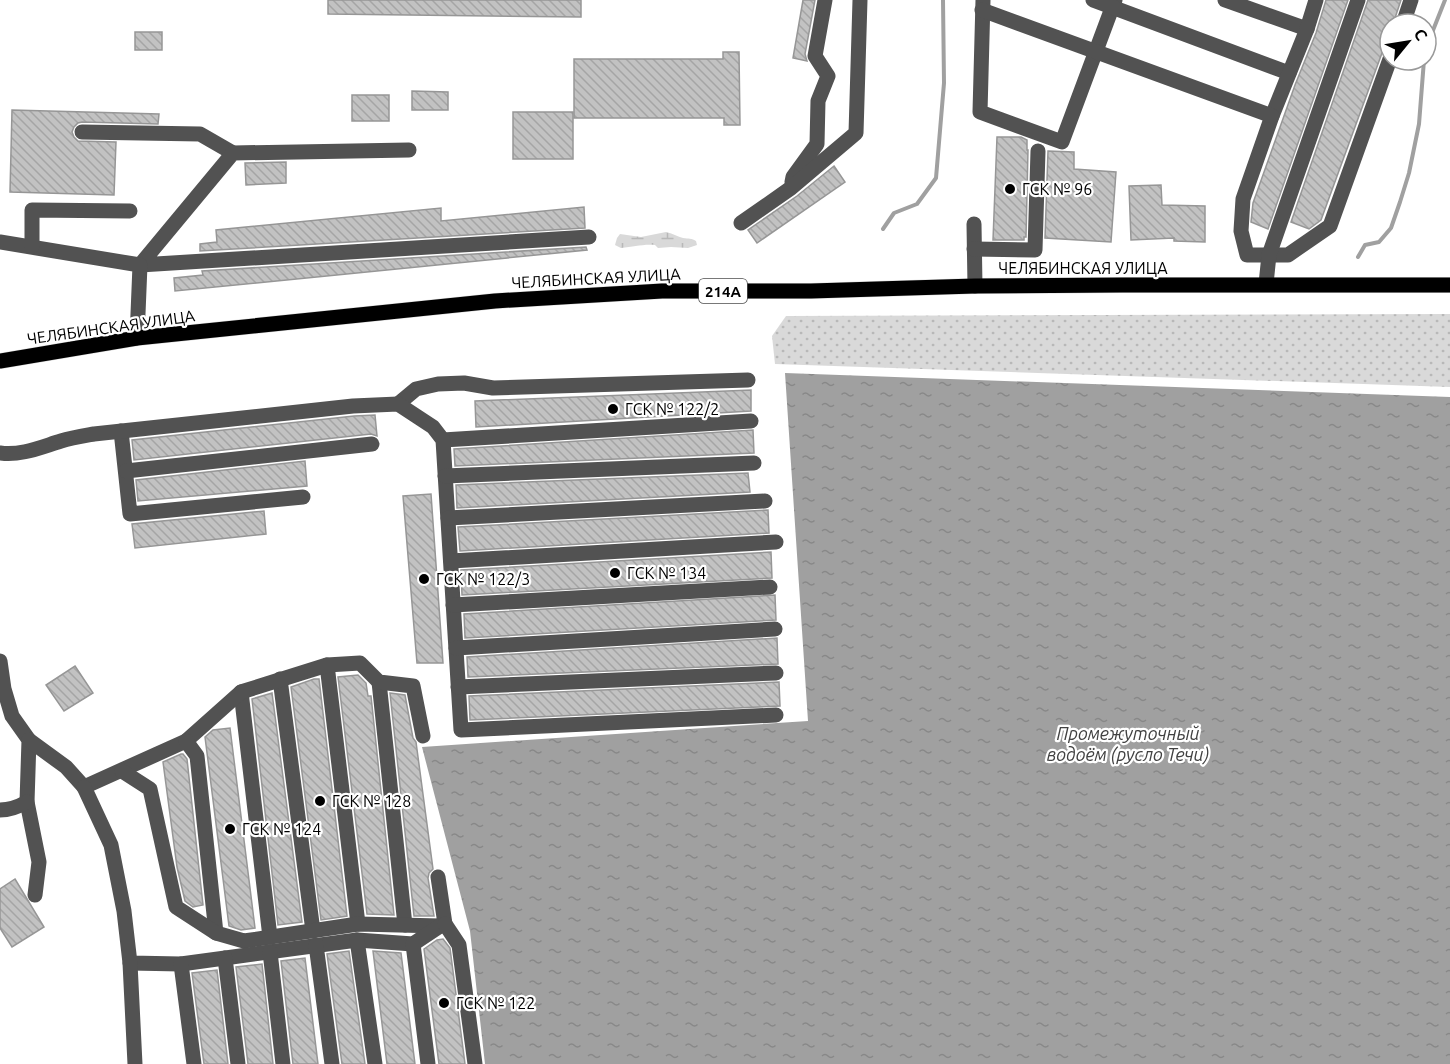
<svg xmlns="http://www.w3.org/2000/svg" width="1450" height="1064" font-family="Ubuntu,sans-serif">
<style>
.grass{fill:url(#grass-dots)}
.wetland{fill:url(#wetland-marsh)}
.water{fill:url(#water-ripples)}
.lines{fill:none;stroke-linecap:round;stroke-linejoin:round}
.stream{stroke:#a0a0a0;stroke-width:4}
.building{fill:url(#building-back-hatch);stroke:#969696;stroke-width:1.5}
.major-casing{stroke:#dbdbdb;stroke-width:16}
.minor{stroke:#525252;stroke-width:15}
.major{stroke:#000;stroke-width:15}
.poi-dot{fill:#000;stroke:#fff;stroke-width:2}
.labels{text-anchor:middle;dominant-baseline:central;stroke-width:4.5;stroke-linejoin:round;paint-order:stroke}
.shield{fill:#fff;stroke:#4c4c4c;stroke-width:1.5}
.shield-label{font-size:15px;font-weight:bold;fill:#000}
.poi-label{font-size:16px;fill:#000;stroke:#fff;text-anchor:start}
.street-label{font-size:16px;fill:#000;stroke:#fff}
.water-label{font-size:18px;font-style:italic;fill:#414141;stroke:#fff}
</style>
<defs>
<pattern id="grass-dots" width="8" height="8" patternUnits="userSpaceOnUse" patternTransform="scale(1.5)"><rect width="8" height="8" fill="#d9d9d9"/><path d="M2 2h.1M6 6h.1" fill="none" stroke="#b8b8b8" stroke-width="1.8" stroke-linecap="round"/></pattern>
<pattern id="wetland-marsh" width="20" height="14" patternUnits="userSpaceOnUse" patternTransform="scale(1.5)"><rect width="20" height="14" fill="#d9d9d9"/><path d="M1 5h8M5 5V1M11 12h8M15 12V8" fill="none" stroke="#b8b8b8"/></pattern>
<pattern id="water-ripples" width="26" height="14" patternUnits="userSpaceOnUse" patternTransform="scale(1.5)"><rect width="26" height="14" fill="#a0a0a0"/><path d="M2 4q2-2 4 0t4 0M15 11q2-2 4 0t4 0" fill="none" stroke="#888"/></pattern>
<pattern id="building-back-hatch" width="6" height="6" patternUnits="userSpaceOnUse" patternTransform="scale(1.5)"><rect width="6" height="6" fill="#c2c2c2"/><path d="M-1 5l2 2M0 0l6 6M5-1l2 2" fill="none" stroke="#a5a5a5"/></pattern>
</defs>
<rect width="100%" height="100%" fill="#fff"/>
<!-- grass -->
<polygon class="grass" points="1450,314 1450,387 775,364 772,336 786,316"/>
<!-- wetland -->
<path class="wetland" d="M666,232C672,233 678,237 683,238C689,239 691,238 696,241L697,245L688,248L671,247L658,248L655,245C642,244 634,247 621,248L615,245L617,238L620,234L641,237Z"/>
<!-- water -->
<polygon class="water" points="785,373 1450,397 1450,1064 485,1064 470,931 422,747 808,721"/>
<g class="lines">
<!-- stream -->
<g class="stream">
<polyline points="1426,48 1445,0"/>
<polyline points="883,229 894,213 917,204 936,178 944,83 943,0"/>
<polyline points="1358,257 1365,245 1379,242 1391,228 1400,202 1409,173 1419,124 1424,60"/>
</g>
</g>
<!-- building -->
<g class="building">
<polygon points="328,0 581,0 581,17 328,14"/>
<polygon points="803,0 815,0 805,54 807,61 793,58"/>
<polygon points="1326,0 1348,0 1268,229 1251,222 1253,203 1295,85 1316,33"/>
<polygon points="1368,0 1401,0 1393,24 1390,24 1390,31 1321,220 1309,229 1291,222"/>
<rect x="135" y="32" width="27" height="18"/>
<polygon points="723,52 739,52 740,125 724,125 724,118 574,118 574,59 723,59"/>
<polygon points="412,91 448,92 448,110 412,110"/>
<rect x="352" y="95" width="37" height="26"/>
<polygon points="12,110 159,114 158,124 82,122 78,123 74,127 72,132 74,137 78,141 116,142 114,195 10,192"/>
<rect x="513" y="112" width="60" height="47"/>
<polygon points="997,137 1021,137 1027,140 1027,150 1028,150 1026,237 1024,237 1024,240 993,240"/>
<polygon points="1048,151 1074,152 1074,169 1116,172 1111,242 1045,238"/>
<polygon points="286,162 286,183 246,185 245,163"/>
<polygon points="834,166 845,182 757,243 748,230 797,196"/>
<polygon points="1161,185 1162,205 1205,206 1205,242 1174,241 1174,238 1131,240 1129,186"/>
<polygon points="584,207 585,228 200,251 200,244 217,242 216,230 441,208 441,221"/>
<polygon points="586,247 587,250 175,291 174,278 203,275 202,271"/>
<polygon points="751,390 751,411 476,427 475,401"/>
<polygon points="375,415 377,436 371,434 134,460 132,440 354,416"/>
<polygon points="753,430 754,453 455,466 454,449"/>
<polygon points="305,461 307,486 138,501 136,480"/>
<polygon points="748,473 750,492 457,508 456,485"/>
<polygon points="431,494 443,663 417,663 403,496"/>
<polygon points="768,510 769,533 460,551 458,527"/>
<polygon points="264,511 266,534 135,548 132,524"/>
<polygon points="771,552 772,578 462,595 461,570"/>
<polygon points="775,595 776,620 465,638 464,614"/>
<polygon points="777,638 778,664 468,677 467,657"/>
<polygon points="75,666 93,693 64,711 46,685"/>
<polygon points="358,675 366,683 368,696 371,696 394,915 367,914 338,677"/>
<polygon points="314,679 319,679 347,916 321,920 291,687"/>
<polygon points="779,682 780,706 470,720 469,696"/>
<polygon points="272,693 302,922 278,925 252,699"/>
<polygon points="390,693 405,695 413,738 416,742 433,869 429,873 428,878 434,916 414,916"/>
<polygon points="230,728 255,928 241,930 229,926 205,737 213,730"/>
<polygon points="181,754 183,754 187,759 203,905 193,907 185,901 177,867 163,762"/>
<polygon points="15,879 44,927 12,947 0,928 0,889"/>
<polygon points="443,939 450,948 465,1064 439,1064 424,949 437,940"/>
<polygon points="349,951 365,1064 342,1064 327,954"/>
<polygon points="373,951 401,953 415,1064 387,1064"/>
<polygon points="305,958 318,1064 293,1064 281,961"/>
<polygon points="262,964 273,1064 248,1064 236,967"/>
<polygon points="217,970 228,1064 204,1064 192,973"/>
</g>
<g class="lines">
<defs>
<polyline id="major" points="0,361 137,338 495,301 662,291 811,291 975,286 1122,285 1450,285"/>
</defs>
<!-- major casing -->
<use href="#major" class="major-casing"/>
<!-- minor -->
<g class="minor">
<polyline points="983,0 980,112 1062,142 1115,0"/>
<polyline points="1093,0 1289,73"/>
<polyline points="1225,0 1307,29"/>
<polyline points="1316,0 1307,29 1272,116 1243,199 1241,231 1247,255 1288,255 1330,226 1390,59"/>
<polyline points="982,10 1272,116"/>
<polyline points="1403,24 1411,0"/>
<polyline points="82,132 200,134 233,153"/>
<polyline points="409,150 233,153 140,265 589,237"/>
<polyline points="792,182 793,177 817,144 818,101 828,76 815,56 825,0"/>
<polyline points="741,223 791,188 856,133 860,0"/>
<polyline points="974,224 975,286"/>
<polyline points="0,242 140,265 137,338"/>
<polyline points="32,246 32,210 130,211"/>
<polyline points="974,249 1035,250 1038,151"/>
<polyline points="1266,284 1269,255 1358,0"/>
<polyline points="398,404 416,389 438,384 464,383 493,388 748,380"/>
<polyline points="121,431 130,514 303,497"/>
<polyline points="443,440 751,421"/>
<path d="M0,453C21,456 41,447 61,441C71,438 83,436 94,434L353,406L398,404L433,427L443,440L461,730L776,715"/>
<polyline points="126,471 372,444"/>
<polyline points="445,476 754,463"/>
<polyline points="448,518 765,501"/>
<polyline points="451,561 776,542"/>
<polyline points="453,605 770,587"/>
<polyline points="456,648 775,629"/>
<polyline points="0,661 4,689 12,716 29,740 27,802 39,862 35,895"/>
<polyline points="327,665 358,924"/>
<polyline points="280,679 313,931"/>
<polyline points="379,682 405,925"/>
<polyline points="458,687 776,673"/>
<polyline points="241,692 270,937"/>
<polyline points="29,740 66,767 84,787 186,741 241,692 327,665 360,663 379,682 413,686 423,736"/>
<polyline points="186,741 197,756 216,933"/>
<polyline points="122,771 150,789 176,907 216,933 244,941 358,924 440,926 445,924 438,877"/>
<polyline points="84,787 111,845 124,911 130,963 181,964 357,940 413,944 440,926"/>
<path d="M0,810C10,810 18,807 27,802"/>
<polyline points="445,924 459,945 475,1064"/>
<polyline points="357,940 375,1064"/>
<polyline points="413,944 428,1064"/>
<polyline points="316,945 332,1064"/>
<polyline points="270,952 283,1064"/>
<polyline points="225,958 238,1064"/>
<polyline points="130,963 135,1064"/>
<polyline points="181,964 194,1064"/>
</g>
<!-- major -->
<use href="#major" class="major"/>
</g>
<!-- markers -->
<g class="poi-dot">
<circle cx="1010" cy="189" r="6"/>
<circle cx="613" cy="409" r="6"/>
<circle cx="615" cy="573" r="6"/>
<circle cx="424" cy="579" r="6"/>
<circle cx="320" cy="801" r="6"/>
<circle cx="230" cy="829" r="6"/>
<circle cx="444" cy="1003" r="6"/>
</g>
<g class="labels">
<!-- shield labels -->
<rect class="shield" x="699" y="279" width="48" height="24" rx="4.5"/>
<g class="shield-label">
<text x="723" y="291">214А</text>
</g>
<!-- poi labels -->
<g class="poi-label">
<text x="1022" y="189">ГСК № 96</text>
<text x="625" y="409">ГСК № 122/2</text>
<text x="627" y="573">ГСК № 134</text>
<text x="436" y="579">ГСК № 122/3</text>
<text x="332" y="801">ГСК № 128</text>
<text x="242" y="829">ГСК № 124</text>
<text x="456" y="1003">ГСК № 122</text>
</g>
<!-- street labels -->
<g class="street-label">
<text x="1083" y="268">ЧЕЛЯБИНСКАЯ УЛИЦА</text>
<text transform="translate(596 278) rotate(-3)">ЧЕЛЯБИНСКАЯ УЛИЦА</text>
<text transform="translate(111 327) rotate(-8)">ЧЕЛЯБИНСКАЯ УЛИЦА</text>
</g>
<!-- water labels -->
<g class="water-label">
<text x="1128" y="733">Промежуточный<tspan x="1128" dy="21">водоём (русло Течи)</tspan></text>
</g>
</g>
<!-- north arrow -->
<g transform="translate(1408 42) rotate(60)"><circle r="28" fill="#ffffff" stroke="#999999" stroke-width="1.5"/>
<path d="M0-4.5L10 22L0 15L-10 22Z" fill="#000000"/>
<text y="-9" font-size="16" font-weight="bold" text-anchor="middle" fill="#000000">С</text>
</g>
</svg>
